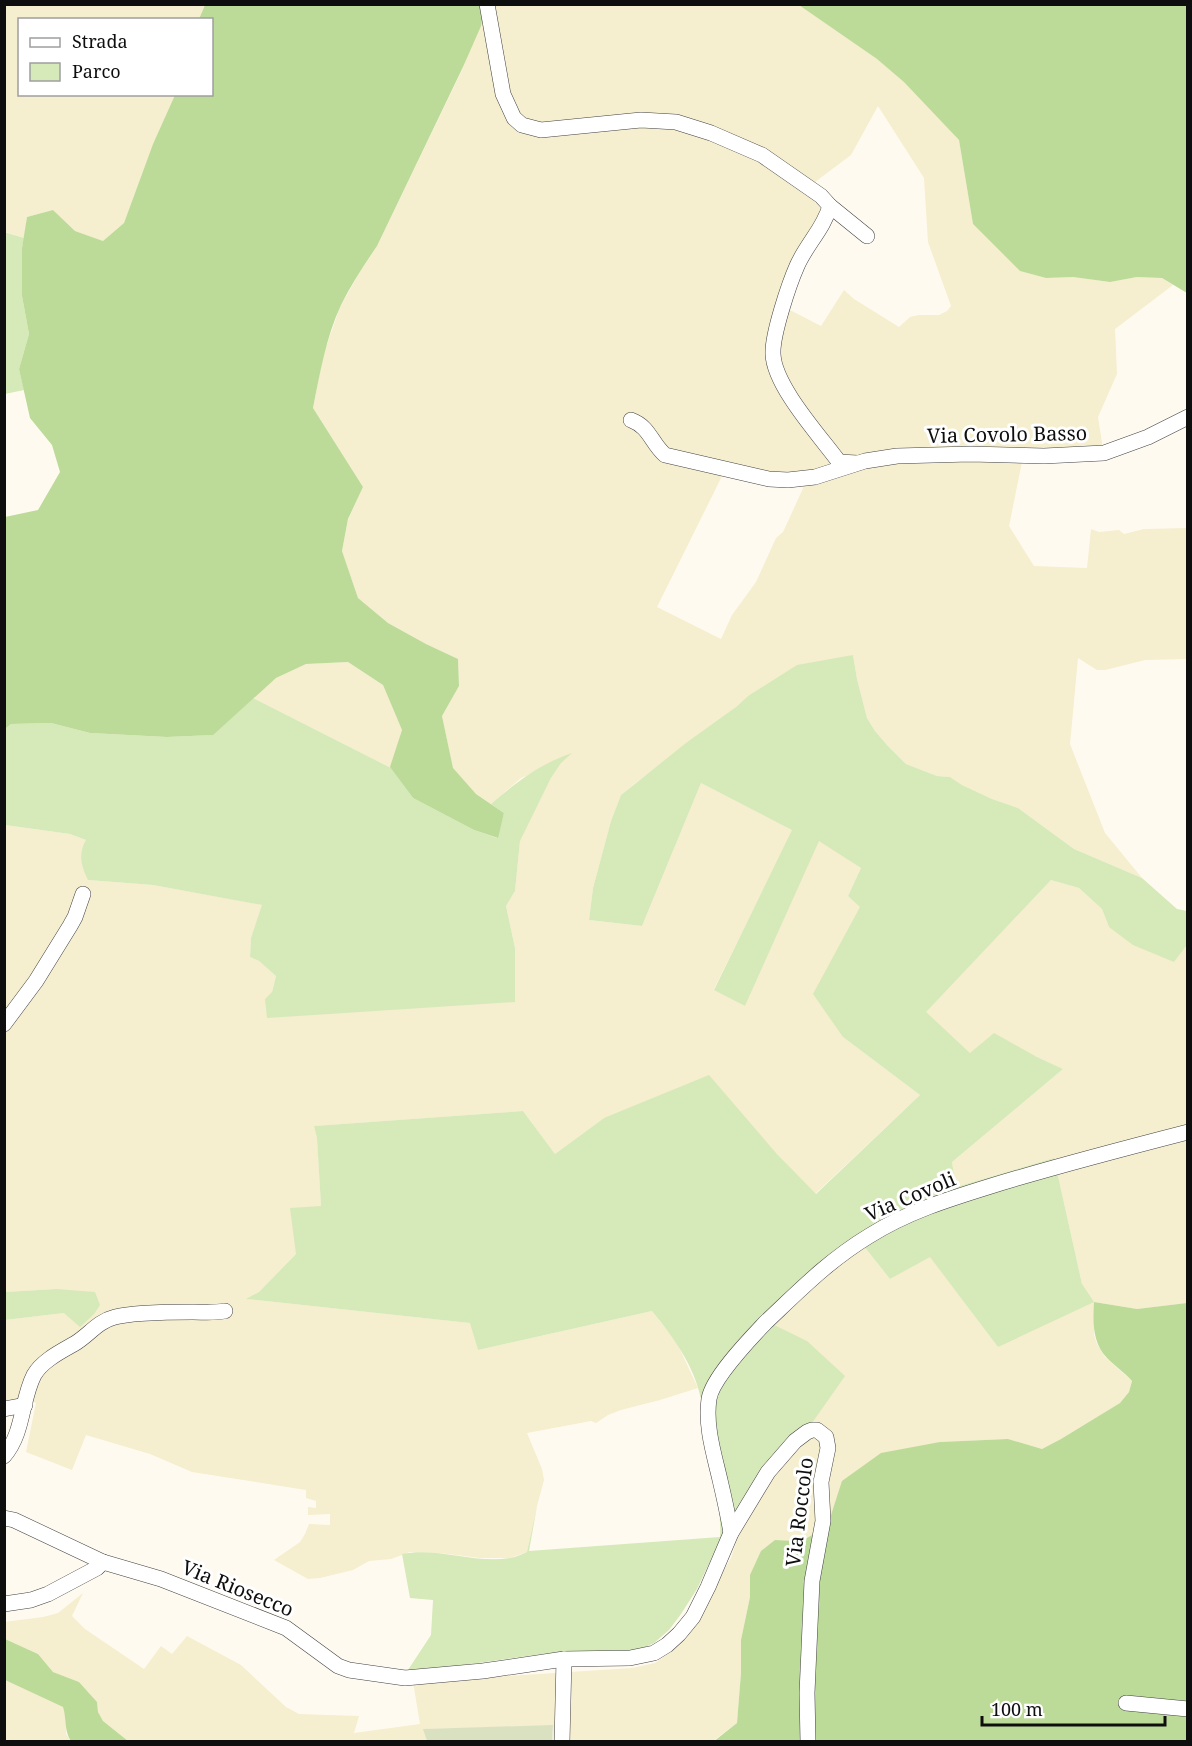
<svg xmlns="http://www.w3.org/2000/svg" width="1192" height="1746" font-family="'Noto Serif',serif">
<style>
.farmland{fill:#f5eecf;fill-rule:evenodd}
.green{fill:#d6e9b9}
.forest{fill:#bcda98}
.cemetery{fill:#d9e1c0}
.lines{fill:none;stroke-linecap:round;stroke-linejoin:round}
.minor-casing{stroke:#414141;stroke-width:16}
.minor{stroke:#fff;stroke-width:15}
.labels{text-anchor:middle;dominant-baseline:central;stroke-width:6;stroke-linejoin:round;paint-order:stroke}
.street-label{font-size:20px;fill:#0e0e0e;stroke:#fff}
</style>
<rect width="100%" height="100%" fill="#fffaef"/>
<!-- farmland -->
<g class="farmland">
<polygon points="5,5 205,5 199,19 20,20 20,94 175,95 153,144 124,223 103,241 75,231 53,210 27,217 24,238 5,232"/>
<path d="M485,5H800L877,59L905,82L959,140L973,224L1020,271L1046,278L1073,277L1110,282L1137,277L1162,278L1173,285L1115,329L1117,374L1098,417L1104,455L1023,457L1009,526L1034,566L1087,568L1091,529L1099,532L1119,530L1124,534L1144,529L1187,528V659L1145,660L1105,670H1097L1078,658L1070,744L1105,833L1142,878L1074,849L1018,808L992,799L962,785L950,777L937,776L906,764L887,745L875,731L867,718L857,679L853,655L748,696L736,707L634,784L621,795L611,821L593,888L589,920L642,926L701,783L793,830L714,989L745,1006L819,840L861,868L848,896L861,907L843,1037L920,1095L815,1194L776,1153L604,1118L555,1154L523,1111L314,1126L317,1137L321,1206L296,1254L259,1292L247,1299L471,1323L478,1350L652,1311L677,1343L698,1388L660,1400L621,1410L608,1415L596,1423L591,1421L527,1433L542,1469L544,1480L537,1506L527,1552L510,1558H480L440,1553L410,1552L391,1559L369,1561L353,1570L320,1578L308,1579L274,1560L300,1542L305,1534L309,1524L330,1525V1514L308,1515V1507L316,1508V1501L306,1498V1490L192,1472L150,1454L86,1435L72,1470L26,1452L36,1403L22,1398L5,1402V1320L64,1313L56,1289L5,1292V825L70,834L86,840L88,880L153,885L263,905L251,938L250,957L259,961L276,976L272,992L515,948L506,906L515,891L520,840L551,778L561,763L521,778L491,804L476,794L453,769L442,716L459,686L458,659L426,644L388,623L358,598L342,551L348,520L363,487L313,408L323,356L340,307L361,270L377,246L463,68ZM878,106L924,178L928,242L951,306L947,311L939,315H919L910,317L899,327L854,299L844,290L821,326L788,309L823,206L807,188L851,155ZM725,470L805,484L783,532L776,538L756,582L732,615L721,639L657,607Z"/>
<polygon points="348,662 383,685 402,730 391,768 253,698 276,678 306,664"/>
<polygon points="1051,880 1079,888 1102,909 1109,927 1174,962 1187,945 1187,1303 1137,1309 1094,1302 1094,1335 1097,1344 1105,1357 1132,1381 1129,1392 1120,1403 1061,1439 1042,1449 1008,1439 940,1442 843,1481 831,1515 823,1529 805,1539 796,1541 775,1540 750,1575 750,1597 741,1640 741,1673 737,1723 713,1741 552,1741 553,1726 424,1729 427,1742 128,1741 103,1721 98,1712 97,1702 79,1682 53,1672 38,1654 5,1639 4,1622 43,1617 58,1613 83,1593 72,1616 85,1629 144,1669 161,1646 172,1654 187,1636 241,1665 286,1707 299,1714 359,1716 354,1733 420,1724 413,1682 632,1668 655,1663 671,1652 691,1626 731,1558 738,1536 758,1500 807,1341 771,1325 863,1245 890,1279 930,1256 998,1347 1082,1284 1054,1158 956,1187 952,1162 1063,1069 1035,1056 970,1053 925,1012"/>
<polygon points="5,1680 63,1707 67,1721 66,1734 71,1741 5,1742"/>
</g>
<!-- green -->
<g class="green">
<polygon points="4,232 24,238 22,248 22,296 29,334 19,369 24,390 5,394"/>
<path d="M853,655L857,679L867,718L875,731L887,745L906,764L937,776L950,777L962,785L992,799L1018,808L1074,849L1142,878L1177,909L1187,911V945L1174,962L1133,945L1109,927L1102,909L1079,888L1051,880L926,1012L970,1053L994,1033L1035,1056L1063,1069L952,1162L956,1187L1054,1158L1082,1284L1094,1302L998,1347L930,1257L890,1279L863,1245L772,1324L807,1341L845,1376L758,1500L738,1536L720,1540L697,1589L681,1614L669,1630L654,1643L641,1649L625,1651H582L549,1653L406,1673L431,1635L433,1600L410,1598L402,1554C438,1547 474,1564 510,1558C516,1557 522,1554 527,1552L537,1506L529,1551L720,1537C722,1509 713,1482 708,1455C705,1437 705,1418 701,1399C694,1365 673,1337 652,1311L478,1350L470,1323L246,1299L259,1292L296,1254L290,1208L321,1206L317,1138L314,1126L523,1111L555,1154L604,1118L709,1075L776,1153L816,1194L920,1095L843,1037L813,994L860,907L848,896L861,868L819,841L745,1006L714,990L792,830L701,783L642,926L589,920L593,888L611,821L621,795L686,743L736,707L748,696L797,665Z"/>
<path d="M253,698L391,768L413,798L474,830L497,838L504,813L491,804C518,781 538,765 572,753L561,763L551,778L520,841L515,891L506,906L515,948V1002L267,1018L265,999L272,992L276,976L259,961L250,957L251,938L262,905L153,885L88,880C81,866 78,854 86,840L70,834L5,825V729L11,724L51,723L90,733L167,737L212,735Z"/>
<polygon points="56,1289 95,1292 100,1305 94,1314 80,1327 64,1313 5,1320 5,1292"/>
</g>
<!-- forest -->
<g class="forest">
<path d="M205,5H485L481,26L463,67L377,246C364,265 351,285 341,305C326,337 320,373 313,408L363,487L348,519L342,551L358,598L388,623L426,644L458,659L459,686L442,716L453,768L476,794L504,813L498,838L474,830L413,798L390,767L402,730L383,685L348,662L306,664L276,678L213,735L167,737L90,733L51,723L11,724L5,729V517L38,510L60,472L52,445L30,418L19,369L29,334L22,296V248L27,217L53,210L75,231L103,241L124,223L153,144L175,95L212,94V20L199,19Z"/>
<polygon points="799,5 1187,5 1187,293 1162,278 1137,277 1110,282 1073,277 1046,278 1020,271 973,224 959,140 904,82 877,59"/>
<path d="M1094,1302L1137,1309L1187,1303V1741L713,1742L737,1723L741,1673V1640L750,1597V1575L761,1551L775,1540L796,1541L805,1539L823,1529L831,1515L842,1481L881,1453L940,1442L1008,1439L1042,1449L1061,1439L1120,1403L1129,1392L1132,1381C1124,1372 1115,1366 1107,1358C1092,1342 1093,1322 1094,1302Z"/>
<path d="M5,1639L38,1654L53,1672L79,1682L97,1702L98,1712L103,1721L128,1741H71C64,1731 67,1720 63,1707L5,1680Z"/>
</g>
<!-- cemetery -->
<polygon class="cemetery" points="553,1725 552,1742 427,1741 423,1729"/>
<g class="lines">
<defs>
<g id="minor">
<path d="M487,4L503,94L514,118L522,125L541,130L641,120L676,122L711,133L762,155L821,196L830,206C824,228 806,245 797,266C789,284 772,335 773,354C774,386 820,436 839,462L857,463"/>
<polyline points="830,206 867,236"/>
<path d="M631,420C650,427 651,443 665,455L769,479L788,480L815,477L865,461L897,456L970,454L1044,456L1104,453L1148,437L1188,417"/>
<polyline points="4,1024 36,981 70,926 75,917 83,894"/>
<polyline points="4,1409 25,1405"/>
<path d="M4,1456C24,1433 21,1400 34,1375C42,1361 60,1352 74,1344C88,1336 98,1321 115,1317C135,1312 172,1312 193,1312C204,1312 214,1313 225,1311"/>
<polyline points="4,1518 14,1520 103,1562 161,1579 286,1628 338,1666 349,1670 405,1678 483,1671 564,1659 630,1658 654,1653 667,1645 679,1634 693,1617 708,1587 731,1533 768,1472 795,1441 807,1432 812,1430 817,1430 826,1437 828,1448 821,1482 823,1521 812,1581 807,1693 808,1742"/>
<path d="M731,1533C728,1515 724,1497 720,1480C714,1454 705,1426 709,1399C712,1378 750,1339 765,1323C800,1290 828,1261 869,1236C907,1212 949,1199 991,1186C1056,1166 1122,1149 1188,1132"/>
<polyline points="4,1604 31,1600 48,1594 97,1568 103,1562"/>
<polyline points="1126,1703 1188,1709"/>
<polyline points="562,1742 564,1659"/>
</g>
</defs>
<!-- minor casing -->
<use href="#minor" class="minor-casing"/>
<!-- minor -->
<use href="#minor" class="minor"/>
</g>
<g class="labels">
<!-- street labels -->
<g class="street-label">
<text transform="translate(1007 434) rotate(-1)">Via Covolo Basso</text>
<text transform="translate(910 1196) rotate(-23)">Via Covoli</text>
<text transform="translate(799 1512) rotate(-83)">Via Roccolo</text>
<text transform="translate(238 1588) rotate(22)">Via Riosecco</text>
</g>
</g>
<!-- border -->
<rect width="1192" height="1746" fill="none" stroke="#0e0e0e" stroke-width="12"/>
<!-- legend -->
<rect x="18" y="18" width="195" height="78" fill="#ffffff" stroke="#9f9f9f" stroke-width="1.5"/>
<rect x="30" y="38" width="30" height="9" fill="#ffffff" stroke="#9f9f9f" stroke-width="1.5"/>
<text x="72" y="48" font-size="18" fill="#0e0e0e">Strada</text>
<rect x="30" y="63" width="30" height="18" fill="#d6e9b9" stroke="#9f9f9f" stroke-width="1.5"/>
<text x="72" y="78" font-size="18" fill="#0e0e0e">Parco</text>
<!-- scale -->
<path d="M982 1716v9h183v-9" fill="none" stroke="#0e0e0e" stroke-width="3"/>
<text x="991" y="1716" font-size="18" fill="#0e0e0e" stroke="#ffffff" stroke-width="4.5" paint-order="stroke">100 m</text>
</svg>
